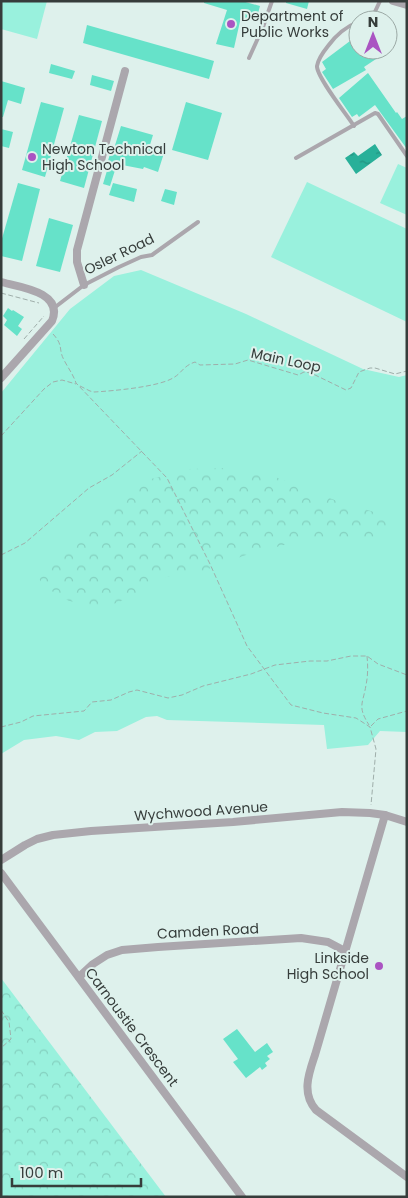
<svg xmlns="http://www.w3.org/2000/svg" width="408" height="1198" font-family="Poppins,sans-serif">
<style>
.grass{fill:#99f1dd}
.forest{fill:url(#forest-crowns)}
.water{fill:url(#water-ripples)}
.building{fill:#66e2c9}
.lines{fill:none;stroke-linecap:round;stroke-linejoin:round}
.path{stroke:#9faeaa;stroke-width:1;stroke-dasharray:5 2.5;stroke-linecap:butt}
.service{stroke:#aba7ad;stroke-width:4}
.minor{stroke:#aba7ad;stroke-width:8}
.poi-dot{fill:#aa54c2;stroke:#def1ec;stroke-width:2}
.labels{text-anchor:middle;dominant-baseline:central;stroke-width:4;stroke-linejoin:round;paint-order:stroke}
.poi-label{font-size:14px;fill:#363d3b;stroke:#def1ec;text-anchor:start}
.street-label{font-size:14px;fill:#363d3b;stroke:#def1ec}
</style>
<defs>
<pattern id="forest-crowns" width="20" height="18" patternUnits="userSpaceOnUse" patternTransform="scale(1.25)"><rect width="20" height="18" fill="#99f1dd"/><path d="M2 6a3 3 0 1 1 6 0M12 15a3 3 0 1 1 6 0" fill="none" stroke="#84d0bf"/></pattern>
<pattern id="water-ripples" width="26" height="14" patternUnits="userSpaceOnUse" patternTransform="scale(1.25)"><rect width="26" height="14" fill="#28b099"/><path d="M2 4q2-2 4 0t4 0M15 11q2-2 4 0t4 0" fill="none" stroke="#23907e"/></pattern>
</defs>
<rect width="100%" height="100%" fill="#def1ec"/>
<!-- grass -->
<g class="grass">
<polygon points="1,1 47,1 37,39 1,29"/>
<polygon points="398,164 407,168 407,215 380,203"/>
<polygon points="307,182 407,229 407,322 271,257"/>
<polygon points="141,270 246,314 363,369 399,377 407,375 407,732 380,731 368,745 327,749 324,725 167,720 157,716 146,717 117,731 95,732 79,740 56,736 24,740 1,754 1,393 70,309 114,276"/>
</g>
<!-- forest -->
<g class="forest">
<polygon points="224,468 273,476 337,501 391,517 394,530 377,539 352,542 299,541 246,555 200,572 166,577 141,593 99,610 91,605 69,601 43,586 37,574 90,525 147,480 189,469"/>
<polygon points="1,978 166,1197 1,1197"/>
</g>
<!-- water -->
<polygon class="water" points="375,144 382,155 356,174 345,158 354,152 358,156"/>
<!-- building -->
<g class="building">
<polygon points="204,1 242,1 260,6 256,21 241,17 234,48 216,44 227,10 204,3"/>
<polygon points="286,1 309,1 307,9 286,3"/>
<polygon points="87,25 214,61 209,79 83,43"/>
<polygon points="358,35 358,50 378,50 382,55 364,67 366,70 333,89 322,72 326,69 322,62"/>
<polygon points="51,64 75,71 72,79 49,73"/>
<polygon points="368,73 396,113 397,112 402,119 407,116 407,149 375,105 359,117 357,114 352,117 339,98"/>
<polygon points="92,75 114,81 111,91 90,85"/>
<polygon points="1,81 25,88 21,104 8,100 3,117 1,117"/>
<polygon points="41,102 64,108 45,177 22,170"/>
<polygon points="186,102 222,113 208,160 172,150"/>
<polygon points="79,115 102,121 84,188 60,181"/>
<polygon points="121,126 153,135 149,148 164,153 158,172 144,167 143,169 117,164 110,186 103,184 109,164 107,164 110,154 112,155"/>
<polygon points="1,129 13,132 9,148 1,146"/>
<polygon points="18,183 40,189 22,261 1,256 1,242"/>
<polygon points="113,183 137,189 134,202 109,195"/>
<polygon points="165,189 177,192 174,205 161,201"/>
<polygon points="49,218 73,225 60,272 36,266"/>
<polygon points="8,308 12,311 13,310 24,317 18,326 22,329 17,336 4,325 7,320 3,316"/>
<polygon points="237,1029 255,1052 267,1043 273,1052 267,1056 270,1059 265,1063 267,1066 262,1070 260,1067 246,1078 233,1062 238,1059 223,1039"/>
</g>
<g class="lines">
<!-- path -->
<g class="path">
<polyline points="1,293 39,303"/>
<path d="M53,334C64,346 58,349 64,360C68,368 73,374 76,383L167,478L210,564L247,646L291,705L323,713L356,718L370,727L376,749L371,805"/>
<polyline points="24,339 44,316"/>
<path d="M80,386L90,391L94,392C112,391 158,387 173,378C182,373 183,366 195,362L200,365L235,364L248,360L298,375L304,372L311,373L346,390L351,388L359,372L370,368H375L395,374L407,371"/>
<polyline points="1,436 44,389 53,382 62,380 76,384"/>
<polyline points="1,555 25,543 89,488 112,475 142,451"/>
<path d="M367,656C368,666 368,676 366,685C363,704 357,706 369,725"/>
<polyline points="371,726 378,719 407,711"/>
<polyline points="1,727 21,722 33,716 84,711 92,702 111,700 129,692 137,690 168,698 182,695 203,686 251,674 275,665 310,661 327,661 351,656 367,656 378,664 407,675"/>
<polyline points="1,1010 9,1022 11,1039 1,1048"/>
</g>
<!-- service -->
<g class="service">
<polyline points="365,20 373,16 380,1"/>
<polyline points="249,58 263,27 272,1"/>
<path d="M354,126C347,115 316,76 317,66C318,59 324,51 328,46C336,35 345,27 358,22"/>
<polyline points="296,158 375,113 378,114 407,156"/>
<polyline points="54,308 84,285 119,267 141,257 152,255 198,222"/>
</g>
<!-- minor -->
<g class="minor">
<polyline points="393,1 407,5"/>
<path d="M1,282C20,287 64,292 52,321L1,378"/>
<polyline points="84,285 77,262 77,250 125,71"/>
<path d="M385,815L315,1055C309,1073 301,1093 316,1110L407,1177"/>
<polyline points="1,860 25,845 37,839 53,835 91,831 233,822 342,812 370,813 385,815 407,822"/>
<polyline points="1,873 242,1197"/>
<polyline points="79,977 93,964 107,955 122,950 158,947 301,938 328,942 345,951"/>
</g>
</g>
<!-- markers -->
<g class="poi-dot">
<circle cx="231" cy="24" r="5"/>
<circle cx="32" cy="157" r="5"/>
<circle cx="379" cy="966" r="5"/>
</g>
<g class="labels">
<!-- poi labels -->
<g class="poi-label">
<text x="241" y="16">Department of<tspan x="241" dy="16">Public Works</tspan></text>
<text x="42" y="149">Newton Technical<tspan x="42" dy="16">High School</tspan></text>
<text x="369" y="958" text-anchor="end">Linkside<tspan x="369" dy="16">High School</tspan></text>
</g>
<!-- street labels -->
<g class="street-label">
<text transform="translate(119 254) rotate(-26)">Osler Road</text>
<text transform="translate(286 360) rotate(12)">Main Loop</text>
<text transform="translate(201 811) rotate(-4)">Wychwood Avenue</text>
<text transform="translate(208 931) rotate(-3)">Camden Road</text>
<text transform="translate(132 1027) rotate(53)">Carnoustie Crescent</text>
</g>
</g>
<!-- border -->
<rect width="408" height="1198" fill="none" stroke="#363d3b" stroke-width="5"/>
<!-- north arrow -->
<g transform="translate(373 35)"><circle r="24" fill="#def1ec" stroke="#9ba9a5"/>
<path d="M0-4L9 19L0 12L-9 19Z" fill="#aa54c2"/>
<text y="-8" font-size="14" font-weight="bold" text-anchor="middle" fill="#363d3b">N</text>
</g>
<!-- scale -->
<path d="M12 1178v8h129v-8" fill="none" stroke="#363d3b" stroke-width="2.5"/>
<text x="20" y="1178" font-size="15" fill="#363d3b" stroke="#def1ec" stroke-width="4" paint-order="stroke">100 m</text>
</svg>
